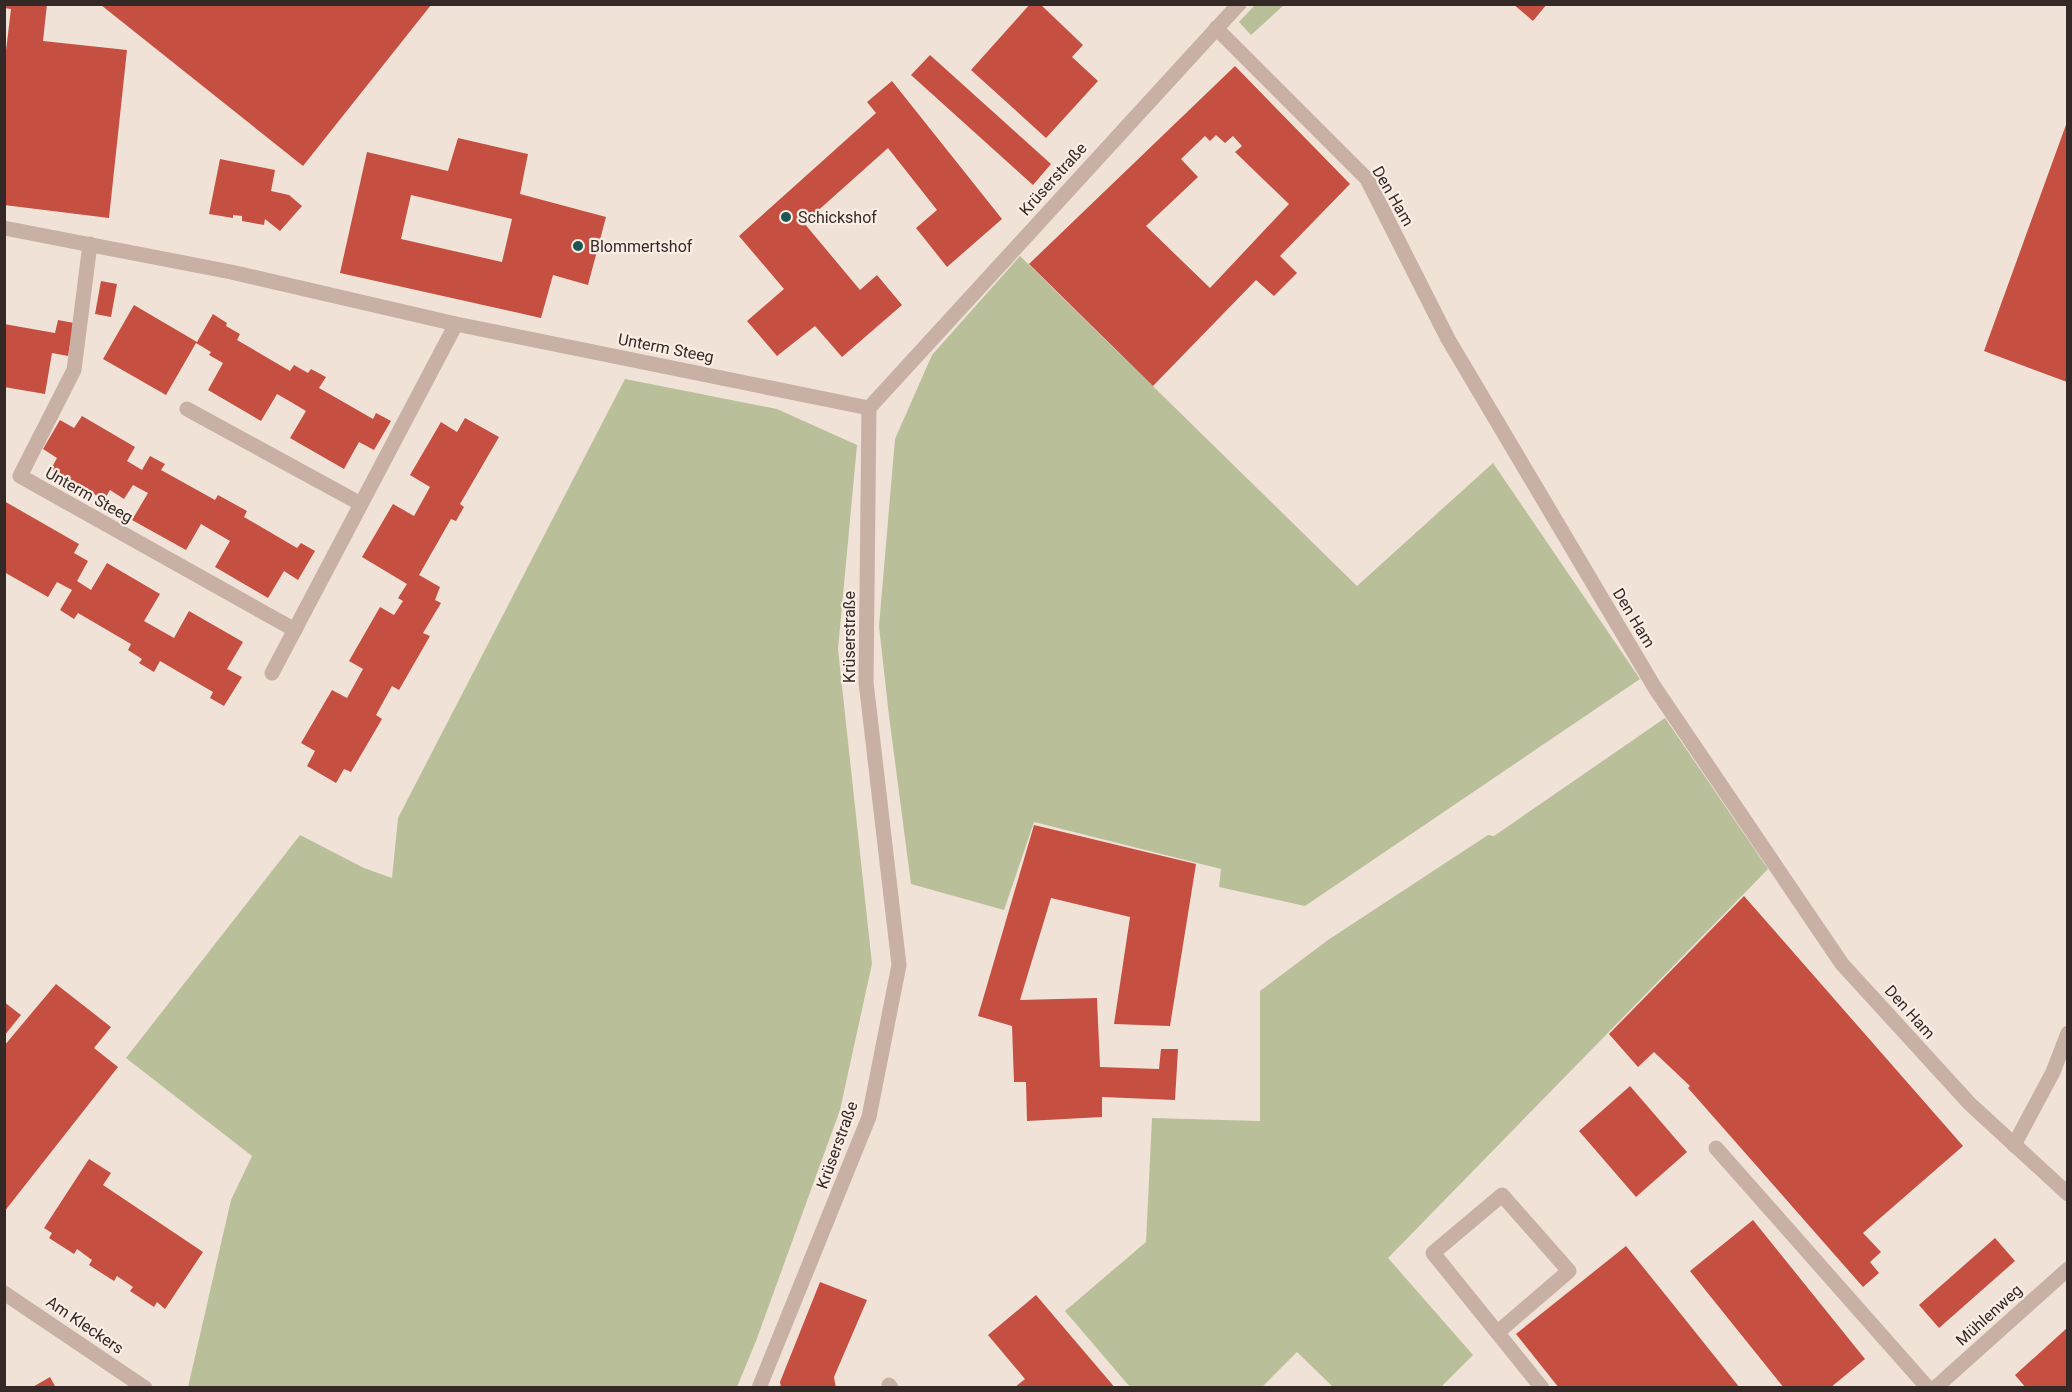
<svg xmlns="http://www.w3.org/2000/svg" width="2072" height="1392" font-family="Roboto,sans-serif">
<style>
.green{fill:#b8bf99}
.building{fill:#c55042;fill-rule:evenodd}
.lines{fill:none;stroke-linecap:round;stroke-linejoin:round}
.minor{stroke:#c8b0a5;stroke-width:15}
.poi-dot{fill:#1c5551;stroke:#f9ede4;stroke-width:2}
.labels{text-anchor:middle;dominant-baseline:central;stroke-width:4.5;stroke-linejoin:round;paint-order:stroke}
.street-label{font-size:16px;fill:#342926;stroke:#f9ede4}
.poi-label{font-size:16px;fill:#342926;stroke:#f9ede4;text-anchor:start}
</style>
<rect width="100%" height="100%" fill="#f1e2d8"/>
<!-- green -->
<g class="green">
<polygon points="1256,4 1284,5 1251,35 1239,22"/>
<polygon points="1020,256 1357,586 1493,463 1640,679 1305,906 1219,887 1221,869 1034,822 1004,910 911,884 889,716 879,626 895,439 932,355"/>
<polygon points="625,379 777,409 857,445 838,649 872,964 840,1110 756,1341 737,1387 188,1387 231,1200 252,1156 126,1058 300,835 364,868 392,878 398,818"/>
<polygon points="1665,718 1768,869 1388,1258 1473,1355 1441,1387 1333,1387 1297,1352 1262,1387 1130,1387 1065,1311 1146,1242 1152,1118 1260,1121 1260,991 1328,940 1488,835 1494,836"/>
</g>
<!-- building -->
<g class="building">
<polygon points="4,4 47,4 43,41 127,50 109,218 4,205 4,67 11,9 4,8"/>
<polygon points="1030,4 1040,4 1083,45 1072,57 1098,81 1046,138 971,70"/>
<polygon points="1513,4 1547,4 1533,21"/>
<polygon points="101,5 431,5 303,166"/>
<polygon points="930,55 1051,164 1033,185 911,75"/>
<path d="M1235,66L1350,184L1280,256L1297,273L1274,296L1256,280L1153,386L1029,264ZM1216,135L1225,143L1233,136L1242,146L1235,152L1289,204L1210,288L1146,226L1198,177L1181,159L1205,136L1210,141Z"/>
<polygon points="892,81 1002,219 947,267 916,228 937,210 888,148 804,223 860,290 877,275 902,305 842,357 815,326 777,356 747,321 784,289 739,236 876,113 867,102"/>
<polygon points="2067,122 2067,382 1984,351"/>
<path d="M458,138L528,154L520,194L606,217L588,285L553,275L541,318L340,273L367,152L448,171ZM411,195L512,219L502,262L401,239Z"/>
<polygon points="220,159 275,170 271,191 289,195 302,206 280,231 265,219 264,225 242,221 242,216 233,215 233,218 209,214"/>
<polygon points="101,281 117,284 111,317 95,314"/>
<polygon points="134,305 197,342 213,314 227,323 226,326 240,334 237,340 290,371 294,365 308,373 311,369 326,377 319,388 373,419 376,413 391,421 374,450 359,442 344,469 290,438 306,411 291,402 277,394 261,421 208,390 223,363 209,355 211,352 196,343 166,395 103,359"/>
<polygon points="58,320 74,323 68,356 52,353 45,394 4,387 4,324 55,333"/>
<polygon points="82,416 135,447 127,461 142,470 150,456 165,464 161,470 215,500 218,495 247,511 244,517 297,548 301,543 315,551 298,580 284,571 268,598 215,567 230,541 201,524 186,550 132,520 148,493 133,485 124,499 110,490 104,500 51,469 57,458 43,449 60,420 74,428"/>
<polygon points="465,418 499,437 460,504 464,507 456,521 451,519 419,575 440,587 435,600 441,603 423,633 430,636 399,690 392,686 376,715 382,719 351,772 344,769 336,783 307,766 315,751 301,743 332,690 347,698 363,669 349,661 380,607 394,615 403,601 398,598 407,584 362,557 393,504 414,516 430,487 410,475 441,422 457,432"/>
<polygon points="4,501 79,544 74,553 88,561 77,581 91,590 107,563 160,594 144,621 174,638 189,611 243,642 227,669 242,677 224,706 210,698 213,692 160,661 154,672 139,663 142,659 128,650 131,644 78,613 74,619 60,610 72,590 57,582 48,597 4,572"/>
<polygon points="1034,825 1196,864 1170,1026 1114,1024 1130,917 1051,898 1020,1000 1097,998 1100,1067 1159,1069 1161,1049 1178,1049 1175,1100 1102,1097 1102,1117 1027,1121 1026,1082 1014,1082 1012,1026 978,1016"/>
<polygon points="1744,896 1963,1146 1863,1233 1881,1252 1870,1262 1879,1273 1863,1287 1688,1088 1690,1086 1654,1052 1638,1067 1609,1034"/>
<polygon points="56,984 111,1027 94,1048 118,1067 4,1212 4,1046"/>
<polygon points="4,1002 21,1015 4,1036"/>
<polygon points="1630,1086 1687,1152 1636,1197 1579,1131"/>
<polygon points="89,1159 111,1173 103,1185 203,1252 165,1309 157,1302 154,1307 130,1291 133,1287 117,1276 114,1281 89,1265 92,1260 77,1249 74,1254 49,1238 52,1233 44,1228"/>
<polygon points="1753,1220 1865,1359 1830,1388 1784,1388 1690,1271"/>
<polygon points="1995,1238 2015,1261 1939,1328 1919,1305"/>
<polygon points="1626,1246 1668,1298 1740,1388 1559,1388 1516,1334"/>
<polygon points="820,1282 867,1300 834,1377 836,1388 781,1388 780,1382"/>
<polygon points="1036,1295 1111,1383 1115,1388 1014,1388 1025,1379 988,1335"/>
<polygon points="2067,1328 2067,1388 2026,1388 2015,1375"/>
<polygon points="50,1377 56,1388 31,1388"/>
</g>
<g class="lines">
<!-- minor -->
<g class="minor">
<polyline points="1216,28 1367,179 1448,339 1655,688 1842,964 1970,1104 2068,1194"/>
<polyline points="4,228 231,272 456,324 869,408"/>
<polyline points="90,244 74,370 20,476 295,630"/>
<polyline points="187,409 361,504"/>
<polyline points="272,673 456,324"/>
<polyline points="2014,1145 2053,1072 2068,1033"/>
<polyline points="1716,1148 1928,1388"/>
<polyline points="4,1293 145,1388"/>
<polyline points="1498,1332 1569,1271 1502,1195 1433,1253 1542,1388"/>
<polyline points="889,1385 891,1388"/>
<polyline points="759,1388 869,1117 899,965 866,682 869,408 1239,4"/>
<polyline points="1935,1388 2068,1269"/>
</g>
</g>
<!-- markers -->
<g class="poi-dot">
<circle cx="786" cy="217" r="6"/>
<circle cx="578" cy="246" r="6"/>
</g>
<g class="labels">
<!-- street labels -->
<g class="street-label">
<text transform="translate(1053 179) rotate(-48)">Krüserstraße</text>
<text transform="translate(1393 196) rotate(60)">Den Ham</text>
<text transform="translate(666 348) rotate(11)">Unterm Steeg</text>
<text transform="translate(89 495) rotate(29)">Unterm Steeg</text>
<text transform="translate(1634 618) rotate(59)">Den Ham</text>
<text transform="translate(849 637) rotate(-90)">Krüserstraße</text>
<text transform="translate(1910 1012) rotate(48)">Den Ham</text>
<text transform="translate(837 1145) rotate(-70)">Krüserstraße</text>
<text transform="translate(1989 1315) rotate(-42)">Mühlenweg</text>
<text transform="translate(85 1325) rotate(34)">Am Kleckers</text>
</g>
<!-- poi labels -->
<g class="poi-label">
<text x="798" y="217">Schickshof</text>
<text x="590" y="246">Blommertshof</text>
</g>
</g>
<!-- border -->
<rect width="2072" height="1392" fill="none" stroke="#342926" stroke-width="12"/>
</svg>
